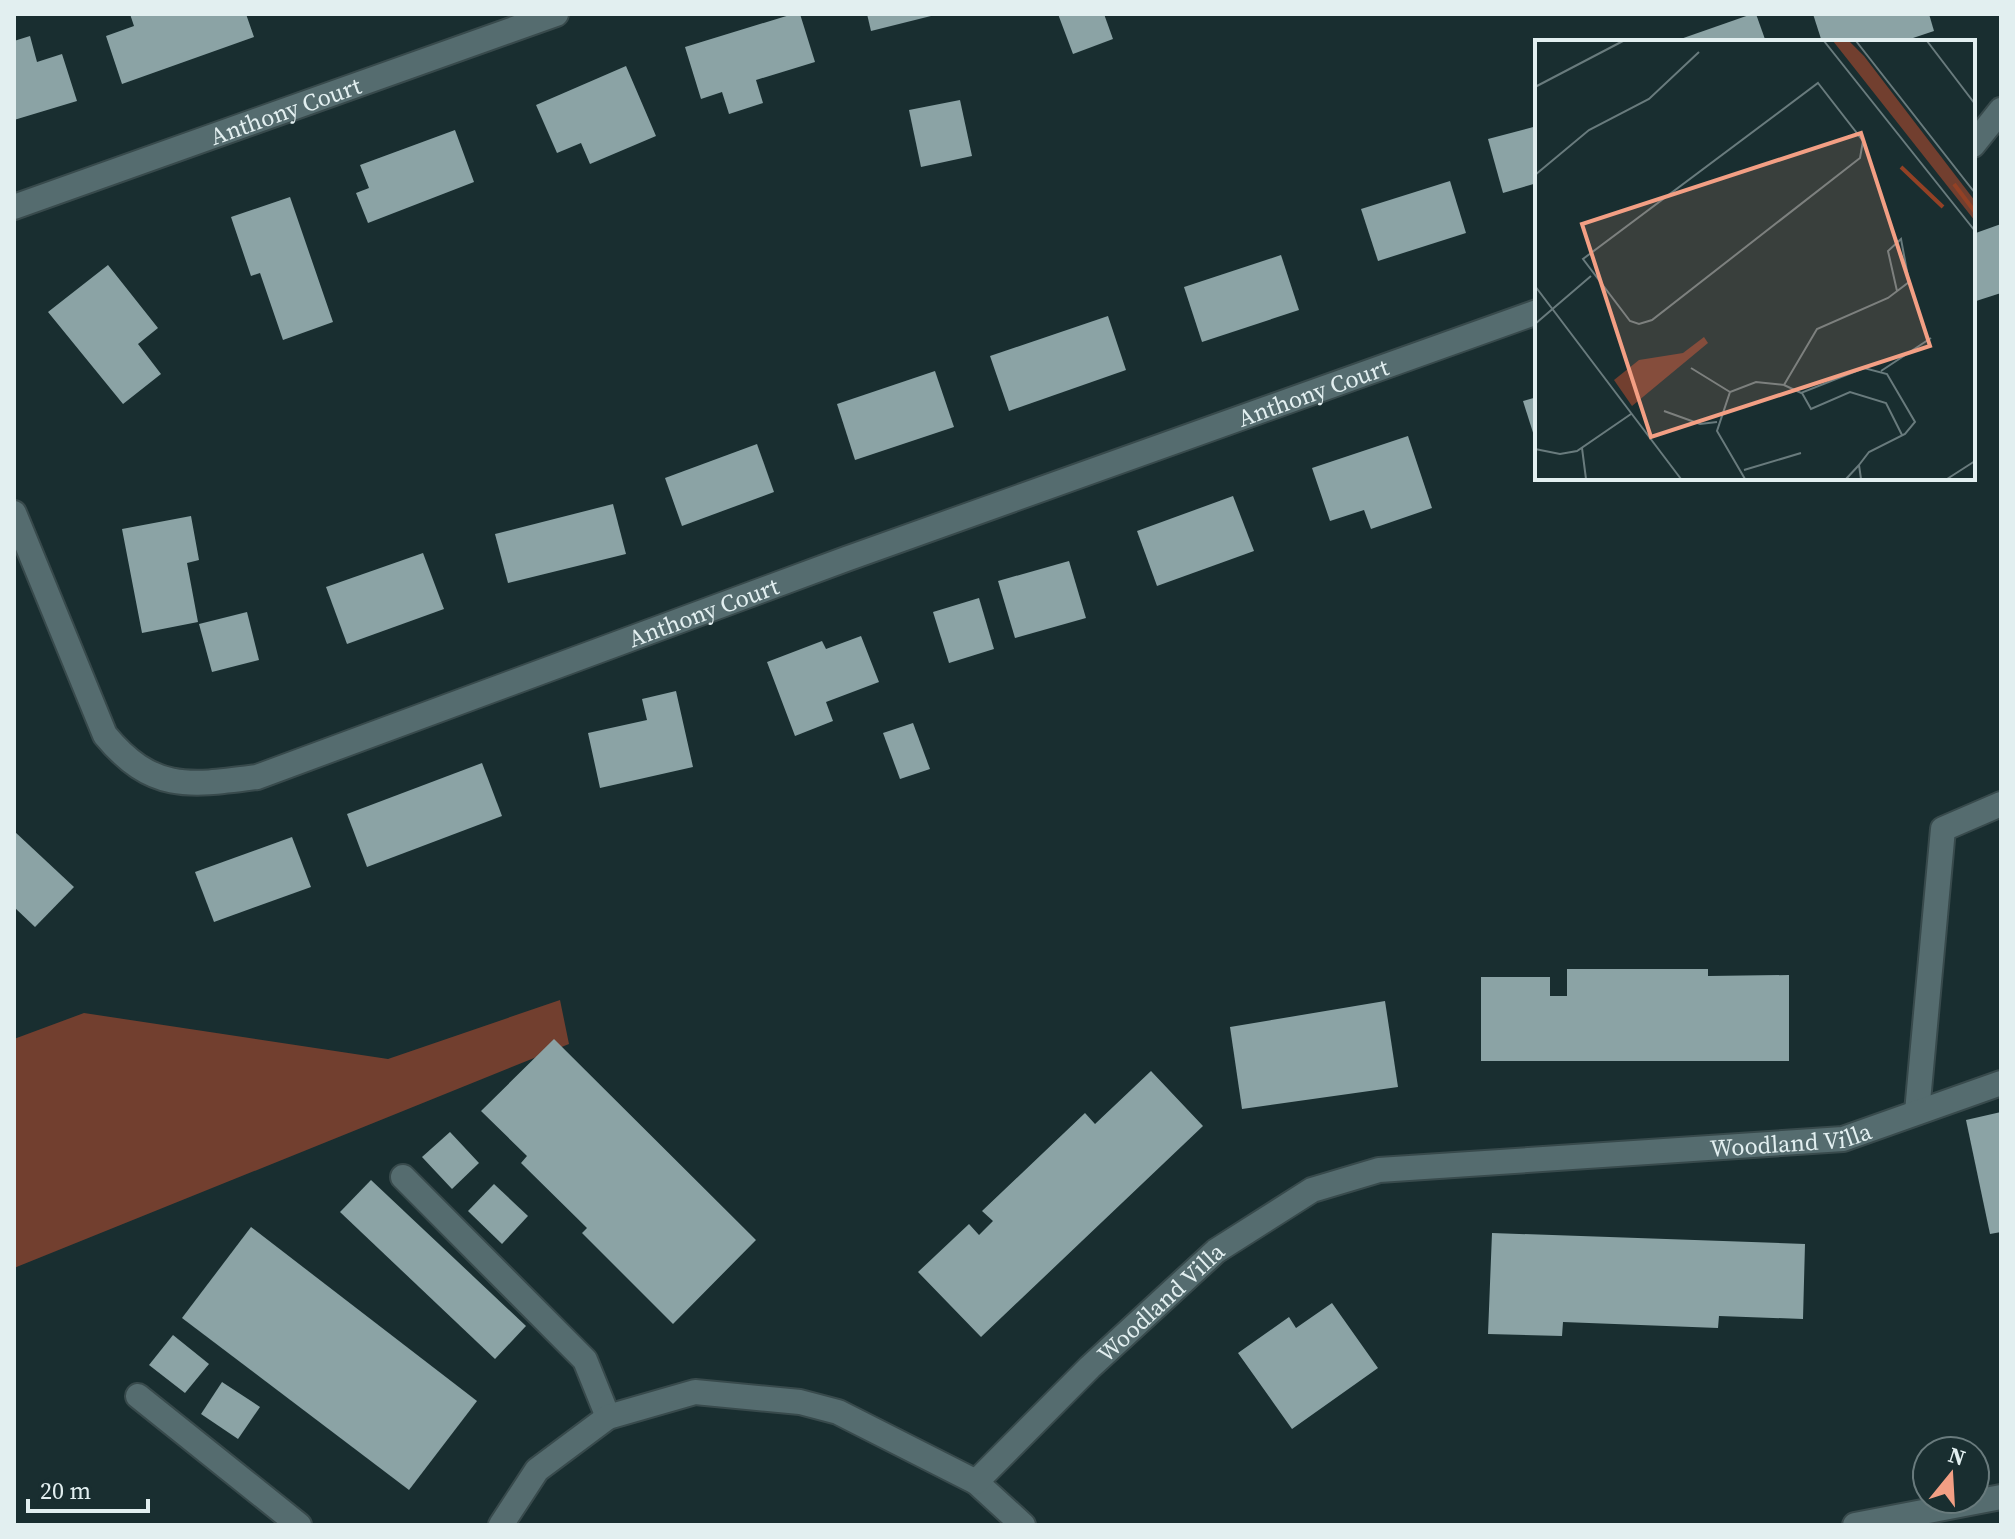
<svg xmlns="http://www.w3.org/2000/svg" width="2015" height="1539" font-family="'Source Serif 4',serif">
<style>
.green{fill:#723f2f}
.building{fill:#8ba3a5}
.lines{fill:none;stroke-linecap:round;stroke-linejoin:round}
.minor-casing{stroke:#384a4c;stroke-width:28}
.minor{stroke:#556c6f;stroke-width:24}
.labels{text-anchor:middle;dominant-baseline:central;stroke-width:8;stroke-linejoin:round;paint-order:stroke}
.street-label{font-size:24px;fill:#e2eff0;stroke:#192e30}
.inset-river{fill:none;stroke:#934125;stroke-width:4}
.inset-road{fill:none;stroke:#697b7d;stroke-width:2}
.view{fill:#f39f84;fill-opacity:0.15;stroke:#f39f84;stroke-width:4}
.inset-edge{fill:none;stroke:#e2eff0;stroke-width:4}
</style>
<rect width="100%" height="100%" fill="#192e30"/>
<!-- green -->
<polygon class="green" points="560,1000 569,1044 14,1268 14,1039 84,1013 388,1059"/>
<!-- building -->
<g class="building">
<polygon points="130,14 246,14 254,37 122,84 106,36 134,26"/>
<polygon points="793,14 800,14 815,62 756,80 763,103 729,114 722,92 701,99 685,47"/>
<polygon points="867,14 935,14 935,15 871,31"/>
<polygon points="1058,14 1104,14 1113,39 1073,54"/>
<polygon points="1756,14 1766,42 1672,42 1752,14"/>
<polygon points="1813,14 1929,14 1934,31 1901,42 1822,42"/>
<polygon points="30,36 37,62 62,54 77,101 14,120 14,41"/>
<polygon points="626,66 656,136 590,164 581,143 557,153 536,105"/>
<polygon points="960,100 972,156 921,167 909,110"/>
<polygon points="1537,126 1537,183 1503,193 1488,139"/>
<polygon points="455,130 474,182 368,223 356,193 369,188 360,165"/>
<polygon points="1450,181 1466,233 1378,261 1361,209"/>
<polygon points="290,197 333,322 283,340 260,273 251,276 231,217"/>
<polygon points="2001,224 2001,293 1973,302 1973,234"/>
<polygon points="1281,255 1299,310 1202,342 1184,287"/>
<polygon points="108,265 158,328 138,344 161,374 123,404 48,312"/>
<polygon points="1108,316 1126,370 1009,411 990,356"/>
<polygon points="935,371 954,427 855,460 837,404"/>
<polygon points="1537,397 1537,442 1536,442 1523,401"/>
<polygon points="1408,436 1432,508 1371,529 1364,510 1330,521 1312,468"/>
<polygon points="757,444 774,492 682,526 665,478"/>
<polygon points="1233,496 1254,551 1157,586 1137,531"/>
<polygon points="613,504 626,554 508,583 495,534"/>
<polygon points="191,516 199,560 187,563 198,622 142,633 122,529"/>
<polygon points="423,553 444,609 347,644 326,587"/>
<polygon points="1069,561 1086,618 1015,638 998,581"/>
<polygon points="979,598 994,649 949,663 933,612"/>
<polygon points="247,612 259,660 212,672 199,624"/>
<polygon points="861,636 879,682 826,702 833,721 795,736 767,662 822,641 826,649"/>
<polygon points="676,691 693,767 600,788 588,733 647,720 642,699"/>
<polygon points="913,723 930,769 900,779 883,733"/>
<polygon points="482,763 502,816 367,867 347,814"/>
<polygon points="14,831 74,887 35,927 14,907"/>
<polygon points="292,837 311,887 214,922 195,872"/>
<polygon points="1567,969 1708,969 1708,976 1789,975 1789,1061 1481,1061 1481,977 1550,977 1550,996 1567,996"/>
<polygon points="1385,1001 1398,1087 1242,1109 1230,1027"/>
<polygon points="554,1039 756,1240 673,1324 582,1233 587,1228 521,1163 527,1156 481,1111"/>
<polygon points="1151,1071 1203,1126 981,1337 918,1272 969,1224 979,1235 993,1221 982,1211 1085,1113 1095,1124"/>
<polygon points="2001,1112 2001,1232 1990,1234 1966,1120"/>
<polygon points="450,1132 479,1163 452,1189 422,1157"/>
<polygon points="371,1180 526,1326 495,1359 340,1212"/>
<polygon points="494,1184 528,1216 502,1244 468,1211"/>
<polygon points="251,1227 477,1401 409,1490 182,1318"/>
<polygon points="1492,1233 1805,1244 1803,1319 1719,1316 1718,1328 1563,1322 1562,1336 1488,1334"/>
<polygon points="1332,1303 1378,1368 1292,1429 1238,1353 1289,1317 1296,1328"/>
<polygon points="173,1335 209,1364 185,1393 149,1365"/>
<polygon points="222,1382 260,1407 238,1439 201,1414"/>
</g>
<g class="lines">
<defs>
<g id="minor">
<polyline points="1973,145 2001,110"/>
<path id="s1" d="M14,207L556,14"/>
<path id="s2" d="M14,513L105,735C152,792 189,786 257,777L846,559L1537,312"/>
<polyline points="1917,1112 1943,829 2001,804"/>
<polyline points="403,1177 585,1360 608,1417"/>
<polyline points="138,1396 299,1525"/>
<polyline points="976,1482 1023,1525"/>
<path id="s3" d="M501,1525L537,1470L608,1417L695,1392L800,1402L838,1412L976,1482L1090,1367L1216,1251L1312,1190L1379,1170L1843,1139L2001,1083"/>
<polyline points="1855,1525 2001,1497"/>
</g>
</defs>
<!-- minor casing -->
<use href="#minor" class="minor-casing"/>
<!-- minor -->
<use href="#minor" class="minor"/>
</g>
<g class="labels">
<!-- street labels -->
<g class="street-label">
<text stroke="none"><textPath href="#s1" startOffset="288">Anthony Court</textPath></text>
<text stroke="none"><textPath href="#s2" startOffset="1532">Anthony Court</textPath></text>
<text stroke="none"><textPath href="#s2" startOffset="884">Anthony Court</textPath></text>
<text stroke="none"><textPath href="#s3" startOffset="1474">Woodland Villa</textPath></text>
<text stroke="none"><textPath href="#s3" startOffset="802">Woodland Villa</textPath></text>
</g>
</g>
<!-- overview -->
<g transform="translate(1535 40)">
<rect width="440" height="440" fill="#192e30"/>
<path d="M298,1H314L329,16L440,161V181ZM169,297L173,303L97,366L79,340L104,320L148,313Z" fill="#723f2f"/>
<path class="inset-river" d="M366,127L408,167M419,144L440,172"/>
<path class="inset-road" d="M289,1L440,191M321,1L440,153M392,1L440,64M283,43L328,101L325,118L117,280L104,284L95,281L48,219ZM0,47L88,1M0,135L54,90L114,59L164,12M0,246L146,439M0,284L56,236M156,328L195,352M346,331L396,298M249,345L266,353L329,328L352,334L380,382L370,394L334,412L324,425M267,353L276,369L315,352L351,363L367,395M129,371L165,384L182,382M47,408L51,439M0,409L25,414L42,411L96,374M209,430L266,413M210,439L182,391L195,352L221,342L249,345L282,289L353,258L374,242L366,199L353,211L362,251M311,439L324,425L326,439M412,439L440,421"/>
<path class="view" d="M326,93L395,306L116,397L47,184Z"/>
<rect width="440" height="440" class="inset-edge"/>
</g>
<!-- border -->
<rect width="2015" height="1539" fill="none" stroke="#e2eff0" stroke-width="32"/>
<!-- north arrow -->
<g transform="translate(1951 1475) rotate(18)"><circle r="38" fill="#192e30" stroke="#697b7d" stroke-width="2"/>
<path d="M0-6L14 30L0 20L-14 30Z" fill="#f39f84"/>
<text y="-12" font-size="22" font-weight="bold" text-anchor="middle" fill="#e2eff0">N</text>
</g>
<!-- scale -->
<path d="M28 1499v12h120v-12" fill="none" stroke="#e2eff0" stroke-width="4"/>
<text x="40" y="1499" font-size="24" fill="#e2eff0" stroke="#192e30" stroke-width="6" paint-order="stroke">20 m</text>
</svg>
